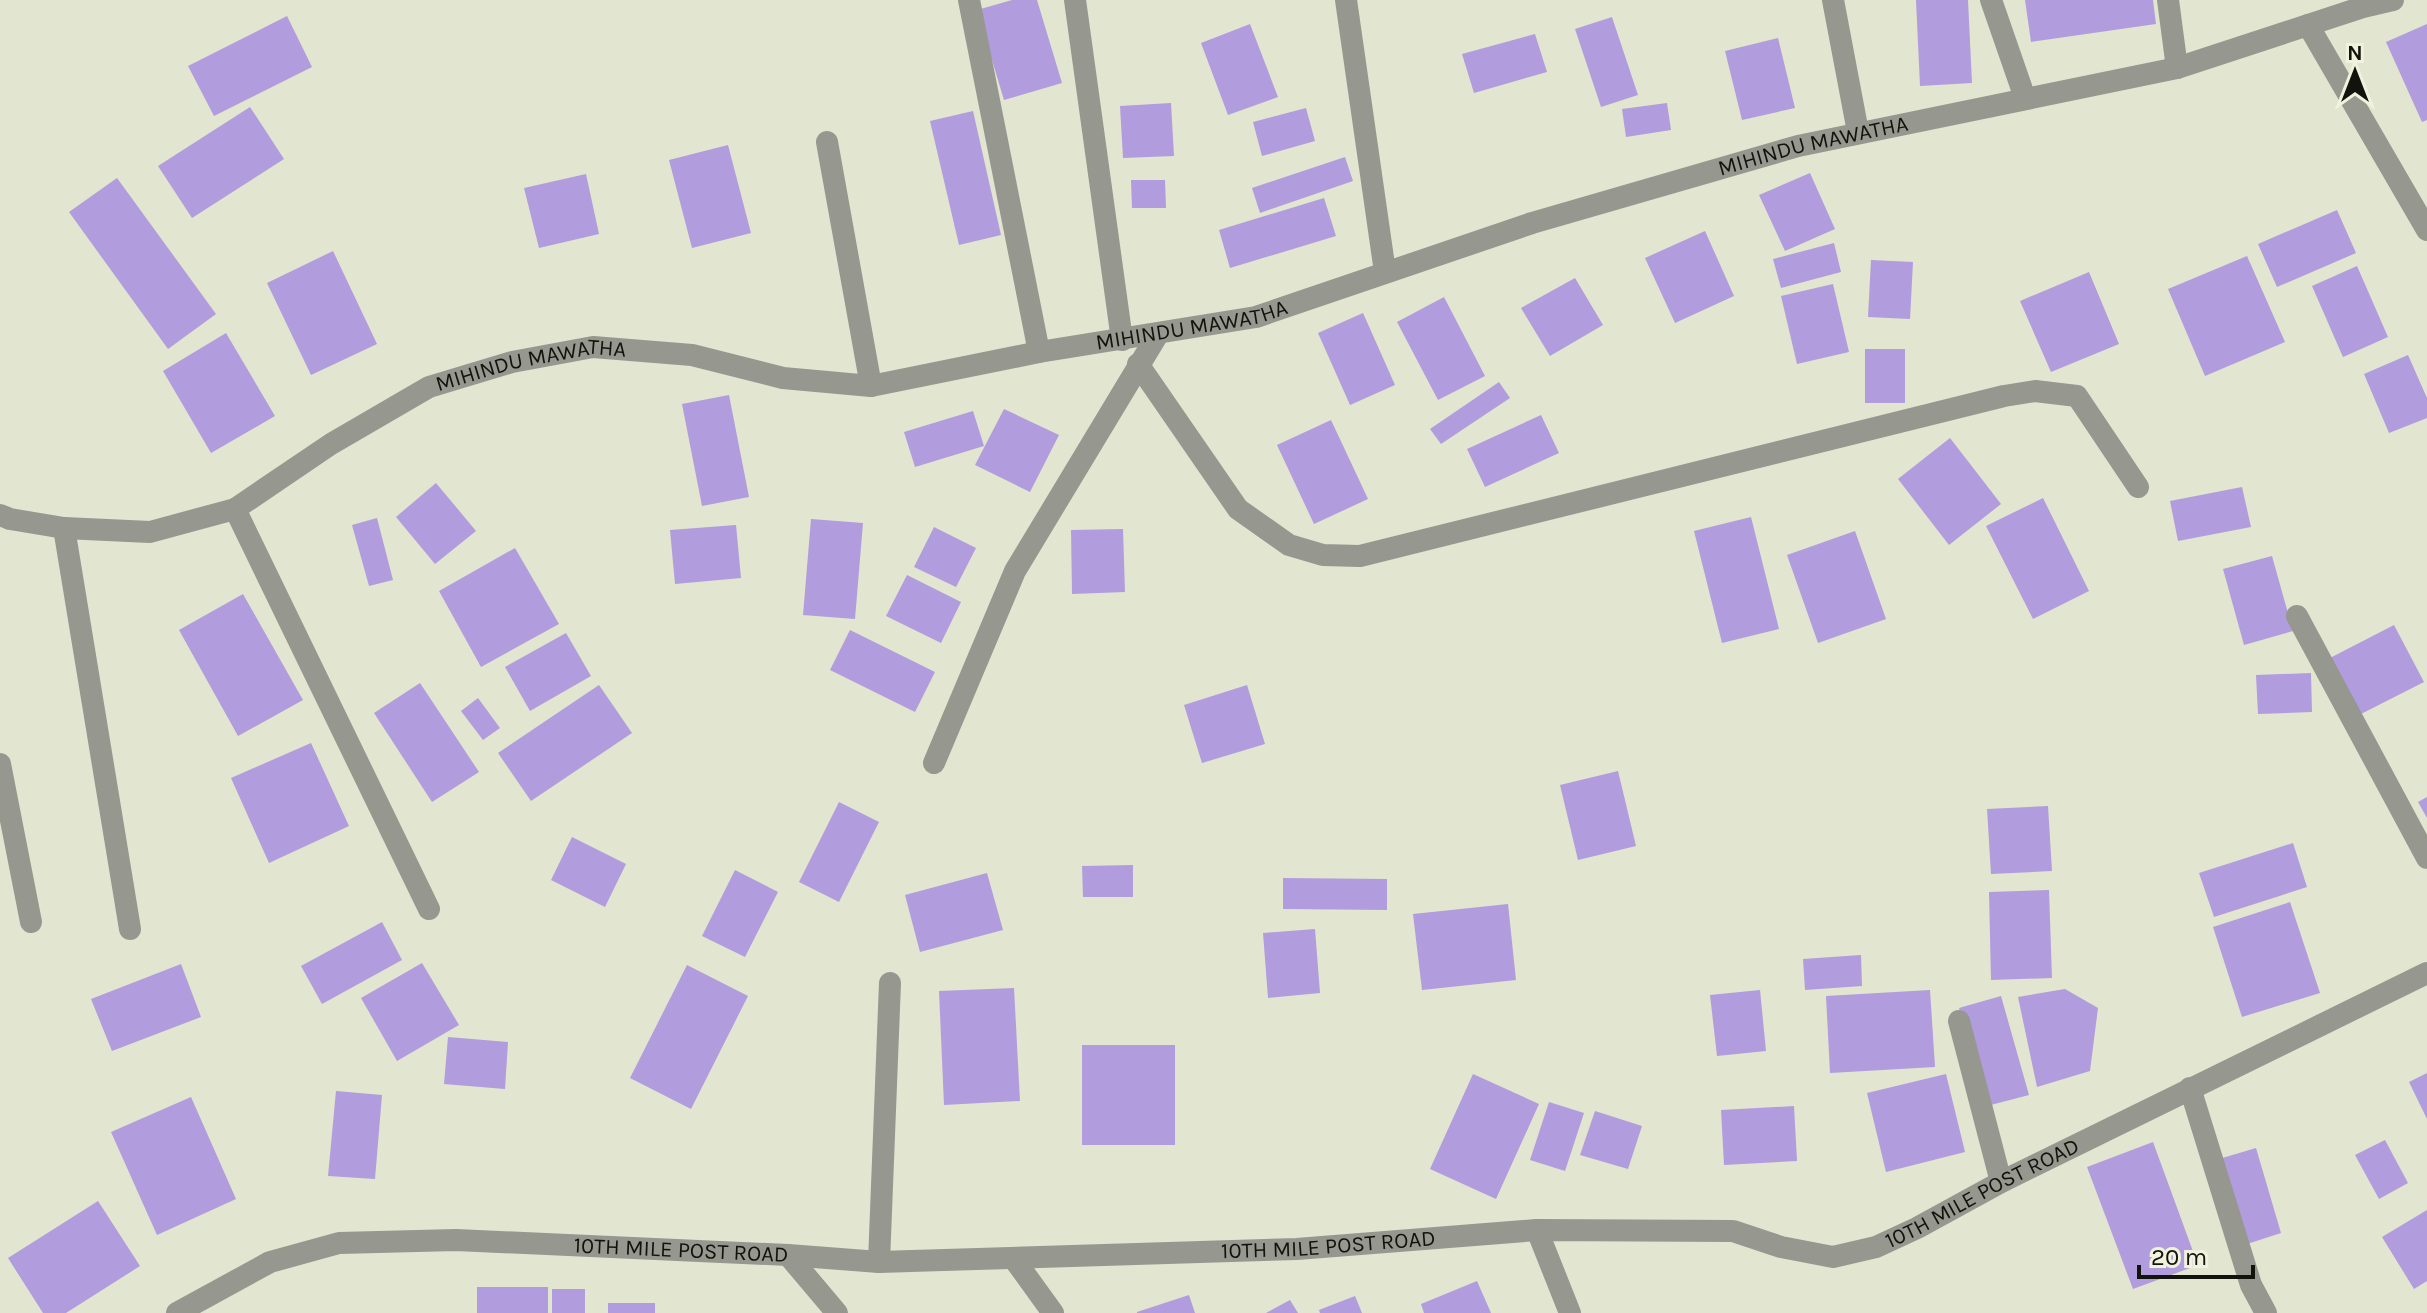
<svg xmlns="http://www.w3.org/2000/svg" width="2427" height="1313" font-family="Karla,sans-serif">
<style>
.building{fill:#b19cdd}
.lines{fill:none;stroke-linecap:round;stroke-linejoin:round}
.minor{stroke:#96978f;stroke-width:22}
.tertiary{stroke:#96978f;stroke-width:22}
.labels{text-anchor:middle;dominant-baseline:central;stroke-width:7;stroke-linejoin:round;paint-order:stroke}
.street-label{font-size:22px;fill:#12130c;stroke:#f0f2dd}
</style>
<rect width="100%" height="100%" fill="#e2e5d0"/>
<!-- building -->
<g class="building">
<polygon points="1012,0 1037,0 1062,83 1004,100 977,10"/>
<polygon points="1916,0 1968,0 1972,83 1920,86"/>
<polygon points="2025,0 2153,0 2156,24 2031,42"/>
<polygon points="287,16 312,67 214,116 188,66"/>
<polygon points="1612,17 1638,95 1601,107 1575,29"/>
<polygon points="1250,24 1278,97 1228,115 1201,43"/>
<polygon points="2427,24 2427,120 2422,122 2386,42"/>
<polygon points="1535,34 1547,72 1474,93 1462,54"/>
<polygon points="1778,38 1795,108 1742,120 1725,51"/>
<polygon points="1171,103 1174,156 1123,158 1120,106"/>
<polygon points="1667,103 1671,130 1626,137 1622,109"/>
<polygon points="250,107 284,159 192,218 158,166"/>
<polygon points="1306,108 1315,141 1262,156 1253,122"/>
<polygon points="973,111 1001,235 959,245 930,121"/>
<polygon points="728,145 751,233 692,248 669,160"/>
<polygon points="1345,157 1353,181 1260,213 1252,188"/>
<polygon points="1810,173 1835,229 1785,251 1759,195"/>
<polygon points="586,174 599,234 539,248 524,188"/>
<polygon points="117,178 216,314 168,349 69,212"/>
<polygon points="1131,180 1165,180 1166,208 1132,208"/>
<polygon points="1324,198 1336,236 1230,268 1219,230"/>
<polygon points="2337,210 2356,253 2277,287 2258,244"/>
<polygon points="1705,231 1734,296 1675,323 1645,258"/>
<polygon points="1834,243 1841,272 1781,288 1773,259"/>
<polygon points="333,251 377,344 311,375 267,283"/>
<polygon points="2247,256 2285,342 2205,376 2168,289"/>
<polygon points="1871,260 1913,262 1910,319 1868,317"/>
<polygon points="2357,266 2388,337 2343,357 2312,286"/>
<polygon points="2089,272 2119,344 2051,372 2020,301"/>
<polygon points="1575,278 1603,325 1550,356 1521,308"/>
<polygon points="1833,284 1849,352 1797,364 1781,296"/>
<polygon points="1444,297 1485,376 1438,400 1397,322"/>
<polygon points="1363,313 1395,385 1350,405 1318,333"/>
<polygon points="226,333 275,416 211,453 163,371"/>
<rect x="1865" y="349" width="40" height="54"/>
<polygon points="2408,355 2427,398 2427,418 2389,433 2364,374"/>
<polygon points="1499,382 1510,398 1441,444 1430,429"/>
<polygon points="729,395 749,497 702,506 682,404"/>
<polygon points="1004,409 1059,435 1030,492 975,465"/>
<polygon points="973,411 984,446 915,467 904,432"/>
<polygon points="1541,415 1559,453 1485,487 1467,449"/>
<polygon points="1331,420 1368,499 1314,524 1277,445"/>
<polygon points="1950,438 2001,504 1949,545 1898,479"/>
<polygon points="436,483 476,531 435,564 396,517"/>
<polygon points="2242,487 2251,527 2178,541 2170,501"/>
<polygon points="2043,498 2089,591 2033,619 1986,526"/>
<polygon points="1751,517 1779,629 1722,643 1694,531"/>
<polygon points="377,518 393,580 369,586 352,525"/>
<polygon points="811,519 863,523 855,619 803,615"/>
<polygon points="736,525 741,578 675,584 670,530"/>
<polygon points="934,527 976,548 956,587 914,567"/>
<polygon points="1123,529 1125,592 1072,594 1071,530"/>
<polygon points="1855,531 1886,619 1818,643 1787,555"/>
<polygon points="515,548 559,624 481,667 439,591"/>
<polygon points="2272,556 2293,631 2244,645 2223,569"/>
<polygon points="907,575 961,602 941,643 886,616"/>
<polygon points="243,594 303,700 238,736 179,630"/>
<polygon points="2394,625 2424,682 2359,715 2330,658"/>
<polygon points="850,630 935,672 915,712 830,670"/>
<polygon points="566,633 591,676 530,711 505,667"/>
<polygon points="2311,673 2312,712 2258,714 2256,675"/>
<polygon points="420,683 479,772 432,802 374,713"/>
<polygon points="599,685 632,733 531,801 498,753"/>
<polygon points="1247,685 1265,744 1202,763 1184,705"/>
<polygon points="478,698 500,728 483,740 461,711"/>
<polygon points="311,743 349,826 269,863 231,778"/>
<polygon points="1618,771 1636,846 1578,860 1560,785"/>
<polygon points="2427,797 2427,818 2418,802"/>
<polygon points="839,802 879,822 839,902 799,882"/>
<polygon points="2048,806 2052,871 1991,874 1987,809"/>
<polygon points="572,837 626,864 605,907 551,880"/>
<polygon points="2293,843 2307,887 2214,917 2199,873"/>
<polygon points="1133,865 1133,897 1083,897 1082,866"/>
<polygon points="735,870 778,892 745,957 702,936"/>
<polygon points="987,873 1003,930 920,952 905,895"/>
<polygon points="1283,878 1387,879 1387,910 1283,909"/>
<polygon points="2049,890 2052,978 1991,980 1989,892"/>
<polygon points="2290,902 2320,993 2242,1017 2213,927"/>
<polygon points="1508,904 1516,980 1422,990 1413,914"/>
<polygon points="382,922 402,960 322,1004 301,966"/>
<polygon points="1315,929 1320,993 1268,998 1263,933"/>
<polygon points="1861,955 1862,986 1805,990 1803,959"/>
<polygon points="422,963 459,1025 397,1061 361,998"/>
<polygon points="181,964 201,1017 112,1051 91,999"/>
<polygon points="687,965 748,996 691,1109 630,1078"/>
<polygon points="1014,988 1020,1101 944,1105 939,991"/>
<polygon points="2065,989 2098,1008 2090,1071 2037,1087 2018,997"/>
<polygon points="1760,990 1766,1051 1717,1056 1710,995"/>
<polygon points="1930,990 1935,1067 1830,1073 1826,996"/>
<polygon points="2001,996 2029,1095 1987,1106 1959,1008"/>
<polygon points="448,1037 508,1042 505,1089 444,1084"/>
<rect x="1082" y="1045" width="93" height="100"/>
<polygon points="2427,1073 2427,1119 2409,1082"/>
<polygon points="1473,1074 1539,1104 1496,1199 1430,1169"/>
<polygon points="1946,1074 1965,1152 1886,1172 1867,1093"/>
<polygon points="336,1091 382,1095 375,1179 328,1176"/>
<polygon points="191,1097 236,1199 157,1235 111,1132"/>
<polygon points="1549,1102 1584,1113 1565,1171 1530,1160"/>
<polygon points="1794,1106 1797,1161 1724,1165 1721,1110"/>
<polygon points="1595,1111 1642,1126 1628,1169 1580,1155"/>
<polygon points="2385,1140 2408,1183 2379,1199 2355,1155"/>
<polygon points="2153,1142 2198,1265 2133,1289 2087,1167"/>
<polygon points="2256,1148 2281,1233 2244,1245 2219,1159"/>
<polygon points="98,1201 140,1266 66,1313 43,1313 8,1258"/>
<polygon points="2427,1210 2427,1281 2414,1289 2382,1237"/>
<polygon points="1477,1281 1491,1313 1424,1313 1421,1304"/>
<rect x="477" y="1287" width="71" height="26"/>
<rect x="552" y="1289" width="33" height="24"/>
<polygon points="1189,1295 1195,1313 1137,1313 1137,1312"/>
<polygon points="1355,1296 1362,1313 1320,1313 1319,1310"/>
<polygon points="1290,1300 1298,1313 1266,1313"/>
<rect x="608" y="1303" width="47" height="10"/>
</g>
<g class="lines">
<!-- minor -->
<g class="minor">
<polyline points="969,0 1039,352"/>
<polyline points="1075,0 1122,340"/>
<polyline points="1346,0 1385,272"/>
<polyline points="1833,0 1858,132"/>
<polyline points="1991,0 2025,98"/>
<polyline points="2168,0 2177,68"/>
<polyline points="2308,25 2427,230"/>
<polyline points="827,142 871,386"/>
<polyline points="1138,364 1238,509 1289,545 1323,555 1360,556 2004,396 2035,391 2077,396 2138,487"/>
<polyline points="235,509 429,909"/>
<polyline points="64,528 130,929"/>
<polyline points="2297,616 2427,858"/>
<polyline points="934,763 1015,571 1158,334"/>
<polyline points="0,764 31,922"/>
<polyline points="1959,1021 2001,1182"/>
<polyline points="2190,1088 2251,1285 2266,1313"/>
<polyline points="1537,1230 1570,1313"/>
<polyline points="788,1255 837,1313"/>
<polyline points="1014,1259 1053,1313"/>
<polyline points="879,1262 890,983"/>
<path id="s1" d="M177,1313L270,1262L339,1243L456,1240L788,1255L879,1262L1297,1249L1537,1230L1733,1231L1781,1247L1833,1257L1876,1247L1917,1228L2001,1182L2427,973"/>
</g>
<!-- tertiary -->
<path class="tertiary" id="s2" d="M0,515L10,519L64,528L150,532L235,509L331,444L429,387L512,362L593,347L692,355L783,378L871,386L1039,352L1256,317L1532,223L1798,146L2177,68L2363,7L2393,0"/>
</g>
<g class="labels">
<!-- street labels -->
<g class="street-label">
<text stroke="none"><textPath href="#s2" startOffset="1894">MIHINDU MAWATHA</textPath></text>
<text stroke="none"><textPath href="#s2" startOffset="1246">MIHINDU MAWATHA</textPath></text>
<text stroke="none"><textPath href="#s2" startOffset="574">MIHINDU MAWATHA</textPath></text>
<text stroke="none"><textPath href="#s1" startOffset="1840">10TH MILE POST ROAD</textPath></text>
<text stroke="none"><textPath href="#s1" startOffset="1168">10TH MILE POST ROAD</textPath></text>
<text stroke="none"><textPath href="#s1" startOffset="520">10TH MILE POST ROAD</textPath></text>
</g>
</g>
<!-- north arrow -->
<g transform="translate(2355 72)" stroke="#f0f2dd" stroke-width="6" paint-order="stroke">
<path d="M0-6L14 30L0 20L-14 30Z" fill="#12130c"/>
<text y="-12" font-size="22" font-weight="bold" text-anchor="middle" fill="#12130c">N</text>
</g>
<!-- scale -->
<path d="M2139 1265v12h114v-12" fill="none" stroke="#12130c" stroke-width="4"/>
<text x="2151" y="1265" font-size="24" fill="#12130c" stroke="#f0f2dd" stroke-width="6" paint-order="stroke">20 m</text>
</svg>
